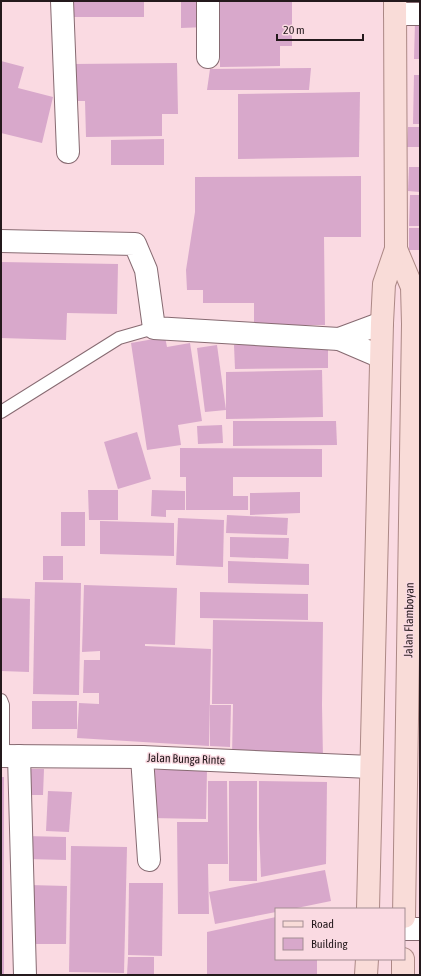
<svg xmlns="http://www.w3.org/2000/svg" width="421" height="976" font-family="'Asap Condensed',sans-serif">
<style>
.building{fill:#d8a8cb}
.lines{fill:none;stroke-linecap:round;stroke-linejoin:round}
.lane-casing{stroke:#866a71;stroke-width:14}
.street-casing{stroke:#866a71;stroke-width:24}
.secondary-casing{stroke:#866a71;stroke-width:24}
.primary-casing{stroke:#ac8885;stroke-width:24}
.lane{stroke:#fff;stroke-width:12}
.street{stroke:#fff;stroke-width:22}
.secondary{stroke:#fff;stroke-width:22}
.primary{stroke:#f9dcd8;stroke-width:22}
.labels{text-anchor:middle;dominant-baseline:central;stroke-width:3;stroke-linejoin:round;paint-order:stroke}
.street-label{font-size:12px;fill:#24191c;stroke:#fadae2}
</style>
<rect width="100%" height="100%" fill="#fadae2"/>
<!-- building -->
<g class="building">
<rect x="72" y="1" width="72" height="16"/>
<polygon points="181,1 205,1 206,27 181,28"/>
<polygon points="220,1 292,1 292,46 280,46 280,66 220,67"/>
<polygon points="415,22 420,22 420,59 414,59"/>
<polygon points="1,61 24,67 18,88 53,97 42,143 1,133"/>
<polygon points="177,63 178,114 162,114 162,136 86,137 85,101 74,101 73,64"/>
<polygon points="311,68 309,90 207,90 210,69"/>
<polygon points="414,75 420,75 420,124 413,124"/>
<polygon points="360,92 359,157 238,159 238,94"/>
<polygon points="408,127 420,127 420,147 407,147"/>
<polygon points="164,139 164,165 111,165 111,140"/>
<polygon points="409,167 420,167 420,192 408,191"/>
<polygon points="361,176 361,237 324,237 325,325 254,325 254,303 203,303 203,290 187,290 186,270 195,212 195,177"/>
<polygon points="410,195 420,195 420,226 409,226"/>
<rect x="409" y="228" width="11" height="22"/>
<polygon points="1,262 118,264 117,314 67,313 66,340 1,338"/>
<polygon points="165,337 167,347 190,343 202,421 178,425 181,445 147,450 131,343"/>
<polygon points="217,345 226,410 205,412 197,348"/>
<polygon points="234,345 328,345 328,368 235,369"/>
<polygon points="322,370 323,417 226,419 226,372"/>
<polygon points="233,421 336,421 337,445 233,446"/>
<polygon points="222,425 223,443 198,444 197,426"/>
<polygon points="137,432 151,479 118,489 104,442"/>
<polygon points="180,448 322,449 322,477 233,477 233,496 248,496 248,510 186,510 186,477 180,477"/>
<polygon points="88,490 118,490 118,520 89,520"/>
<polygon points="152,490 185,491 185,510 166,510 166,517 151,516"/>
<polygon points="300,492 300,513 250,515 250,493"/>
<rect x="61" y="512" width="24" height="34"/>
<polygon points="227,515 288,518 287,535 226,533"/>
<polygon points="178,518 224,520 223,567 176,565"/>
<polygon points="100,521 174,523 174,556 100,554"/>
<polygon points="230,537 289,538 288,559 230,557"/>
<rect x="43" y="556" width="20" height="24"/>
<polygon points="228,561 309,564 309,585 228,583"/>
<polygon points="35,582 81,583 79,695 33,694"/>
<polygon points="84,585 177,588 175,645 145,644 145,646 211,649 209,746 77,738 79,703 99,704 99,693 83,693 84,660 100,660 100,651 82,652"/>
<polygon points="200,592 308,594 308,620 200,618"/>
<polygon points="1,598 30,599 29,672 1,671"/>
<polygon points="213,620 323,622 322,705 323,759 232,757 233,704 212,704"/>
<rect x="32" y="701" width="45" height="28"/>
<polygon points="210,705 231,705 230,747 210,746"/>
<polygon points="29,769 44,769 43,795 29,795"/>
<polygon points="151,770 207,770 206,819 150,818"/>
<rect x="1" y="777" width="3" height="198"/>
<polygon points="208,781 227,781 228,864 208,864 209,914 178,914 177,822 208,822"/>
<rect x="229" y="781" width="28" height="100"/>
<polygon points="259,781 327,782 326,864 261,877 259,828"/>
<polygon points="48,791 72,792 69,832 46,831"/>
<polygon points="26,836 66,837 66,860 26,859"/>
<polygon points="71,846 127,847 124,973 69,972"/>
<polygon points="325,870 331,901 292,909 276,909 276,912 215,924 209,892"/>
<polygon points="129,883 163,883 162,956 128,955"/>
<polygon points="29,885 67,886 66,944 28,944"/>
<polygon points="276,917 276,959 317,959 317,975 207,975 207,932"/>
<polygon points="128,957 154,957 154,975 127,975"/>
</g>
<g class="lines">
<defs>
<g id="lane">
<polyline points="1,412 119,338 154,328"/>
<polyline points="1,700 3,705 3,756"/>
</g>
<g id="street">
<polyline points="62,1 68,152"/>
<polyline points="395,14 420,14"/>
<polyline points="208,57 208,1"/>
<polyline points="1,241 135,244 146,270 154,328 339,339 381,357"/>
<polyline points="339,339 382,323"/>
<polyline points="19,756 25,975"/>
<polyline points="142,757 149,860"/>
<polyline points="404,929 420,929"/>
</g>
<polyline id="secondary" points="1,756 142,757 371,767"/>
<g id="primary">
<polyline points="396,249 412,287 413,324 404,917"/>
<polyline points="368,909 382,323 384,284 396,249 395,1"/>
<polyline points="366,975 367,959"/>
<polyline points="403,975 403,959"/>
</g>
</defs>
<!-- lane casing -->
<use href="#lane" class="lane-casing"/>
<!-- street casing -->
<use href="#street" class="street-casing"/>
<!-- secondary casing -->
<use href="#secondary" class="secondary-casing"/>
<!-- primary casing -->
<use href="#primary" class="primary-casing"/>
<!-- lane -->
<use href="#lane" class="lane"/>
<!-- street -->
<use href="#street" class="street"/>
<!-- secondary -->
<use href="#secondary" class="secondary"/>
<!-- primary -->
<use href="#primary" class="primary"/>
</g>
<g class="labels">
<!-- street labels -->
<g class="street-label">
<text transform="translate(409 620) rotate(-89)">Jalan Flamboyan</text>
<text transform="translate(186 759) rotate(2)">Jalan Bunga Rinte</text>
</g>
</g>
<!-- border -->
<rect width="421" height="976" fill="none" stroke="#24191c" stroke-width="4"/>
<!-- legend -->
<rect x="275" y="908" width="130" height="52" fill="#fadae2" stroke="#a48d93"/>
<rect x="283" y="921" width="20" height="6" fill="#f9dcd8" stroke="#a48d93"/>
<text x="311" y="928" font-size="12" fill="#24191c">Road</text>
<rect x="283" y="938" width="20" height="12" fill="#d8a8cb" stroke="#a48d93"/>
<text x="311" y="948" font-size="12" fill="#24191c">Building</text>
<!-- scale -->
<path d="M277 34v6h86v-6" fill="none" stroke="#24191c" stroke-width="2"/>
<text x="283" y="34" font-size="12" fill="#24191c" stroke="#fadae2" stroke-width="3" paint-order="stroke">20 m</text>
</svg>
